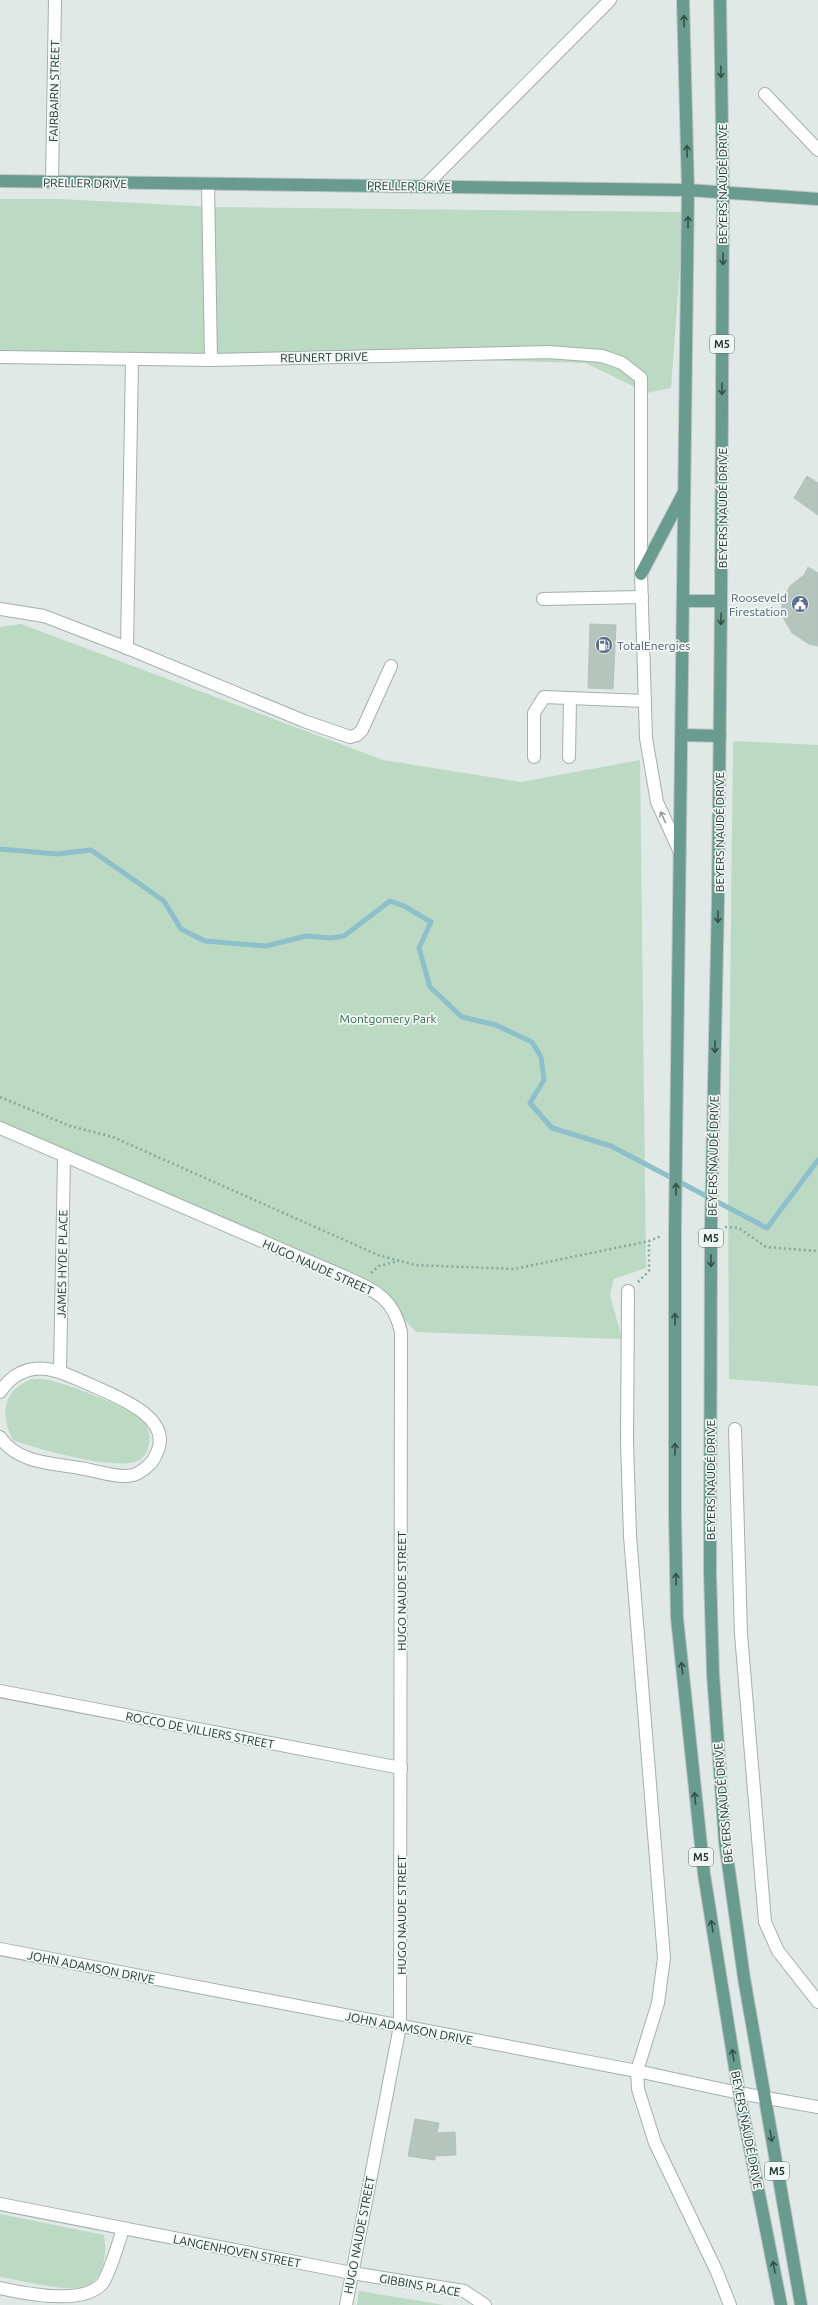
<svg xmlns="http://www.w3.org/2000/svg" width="818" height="2305" font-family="Ubuntu,sans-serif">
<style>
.green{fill:#bbd9c3}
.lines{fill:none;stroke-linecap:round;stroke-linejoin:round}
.stream{stroke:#8dc0ca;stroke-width:5}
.building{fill:#b6c4be;stroke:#b3c2bc}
.minor-casing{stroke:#a4b0ac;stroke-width:14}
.major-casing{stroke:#bdc3c2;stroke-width:14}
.path{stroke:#84aa9e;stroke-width:2.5;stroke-dasharray:2 3;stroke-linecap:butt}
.minor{stroke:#fff;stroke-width:12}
.major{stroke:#699b8e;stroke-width:12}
.oneway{stroke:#345149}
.oneway2{stroke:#919c98}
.labels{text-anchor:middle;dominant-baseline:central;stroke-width:3.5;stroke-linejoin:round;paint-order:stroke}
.shield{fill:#f0f6f3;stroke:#60716c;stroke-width:1}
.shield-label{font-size:11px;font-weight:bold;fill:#233832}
.street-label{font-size:12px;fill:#233832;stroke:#f0f6f3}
.service-label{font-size:12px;fill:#4e5e75;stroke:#f0f6f3;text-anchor:end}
.park-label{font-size:12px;fill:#316b48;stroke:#f0f6f3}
</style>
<rect width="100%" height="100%" fill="#e0e9e5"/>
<!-- green -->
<g class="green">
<polygon points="0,199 60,199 212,207 684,212 671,388 647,393 586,363 209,353 0,354"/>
<polygon points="21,624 383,760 521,782 640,760 646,1268 614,1279 610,1295 622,1339 416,1332 372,1285 0,1129 0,627"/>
<polygon points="733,741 818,745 818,1386 729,1379 728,1180"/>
<path d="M32,1379C40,1379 48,1379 56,1382C72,1386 132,1409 142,1419C148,1426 151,1436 149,1444C147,1451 145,1458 137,1461C115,1471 37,1449 13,1440C0,1413 2,1391 32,1379Z"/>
<path d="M0,2214L104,2235C107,2251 105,2279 86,2286C67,2293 21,2280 0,2277Z"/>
<polygon points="359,2291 444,2305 357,2305"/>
</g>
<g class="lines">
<!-- stream -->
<polyline class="stream" points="0,849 57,854 91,850 164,901 181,929 205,941 266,946 306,936 331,938 344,936 390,901 404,906 431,922 419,948 430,987 462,1017 496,1025 532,1042 541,1057 544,1080 530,1103 552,1128 611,1146 767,1228 818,1160"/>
</g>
<!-- building -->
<g class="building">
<polygon points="807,476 818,483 818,515 794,498"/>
<polygon points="808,567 818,573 818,646 809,644 792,633 784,619 782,608 782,600 790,586 804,575"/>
<polygon points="590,624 616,625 613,689 588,688"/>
<polygon points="415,2119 439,2123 437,2133 455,2132 456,2155 435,2156 435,2160 408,2156"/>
</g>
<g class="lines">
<defs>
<g id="minor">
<polyline points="765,94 818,150"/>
<polyline points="52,182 55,0"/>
<polyline points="208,185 211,360"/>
<polyline points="425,186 610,0"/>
<polyline points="0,357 211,360 548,352 602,356 622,363 641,378 641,574 646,738 657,802 680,852"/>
<polyline points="132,359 127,648 304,721 350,737 357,735 362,730 391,666"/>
<polyline points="543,599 642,597"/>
<polyline points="0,609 44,616 127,648"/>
<polyline points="534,757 534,713 544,697 645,701"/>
<polyline points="569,757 570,698"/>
<path d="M0,1128L343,1276C373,1290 393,1296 401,1332L400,2026L346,2305"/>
<polyline points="628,1291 627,1441 630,1536 664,1958 658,2003 637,2071 638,2089 655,2143 717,2272 730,2305"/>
<polyline points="60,1372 64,1157"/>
<path d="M0,1392C8,1380 19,1371 34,1369C53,1366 74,1378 91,1385C115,1396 171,1416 158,1450C156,1455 154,1460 150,1464C144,1470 134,1477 124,1476C109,1476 94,1470 79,1468C52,1463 17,1463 0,1437"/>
<polyline points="735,1429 741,1634 765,1922 778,1951 818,2002"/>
<polyline points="0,1691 401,1768"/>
<polyline points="0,1949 637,2071 739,2093 818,2107"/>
<polyline points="0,2204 352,2273 464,2291 485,2305"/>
<path d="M0,2288C28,2294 82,2305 102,2284C110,2273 118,2244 123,2229"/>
</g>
<g id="major">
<polyline points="683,0 688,190 675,1230 675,1515 677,1618 704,1874 739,2093 781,2305"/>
<polyline points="720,0 723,192 721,601 718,900 711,1226 710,1573 713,1674 725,1842 744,1978 801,2305"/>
<polyline points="0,181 688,190 818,199"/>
<polyline points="641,574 683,494"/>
<polyline points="683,601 721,601"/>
<polyline points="682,735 720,736"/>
</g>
</defs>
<!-- minor casing -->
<use href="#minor" class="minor-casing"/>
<!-- major casing -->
<use href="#major" class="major-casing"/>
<!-- path -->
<g class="path">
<polyline points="0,1097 70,1126 113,1137 378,1255 415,1265 514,1269 649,1241 661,1236"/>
<polyline points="725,1227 739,1228 766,1247 818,1251"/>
<polyline points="371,1273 379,1266 399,1261"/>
<polyline points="638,1282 649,1271 649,1241"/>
</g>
<!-- minor -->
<use href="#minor" class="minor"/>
<!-- major -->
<use href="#major" class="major"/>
</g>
<!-- one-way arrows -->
<defs><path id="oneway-shaft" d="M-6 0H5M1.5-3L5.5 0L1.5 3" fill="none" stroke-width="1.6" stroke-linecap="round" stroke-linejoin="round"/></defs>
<g class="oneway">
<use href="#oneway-shaft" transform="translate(684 21) rotate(-92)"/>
<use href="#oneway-shaft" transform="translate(721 72) rotate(89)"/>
<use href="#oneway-shaft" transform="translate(687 151) rotate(-92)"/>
<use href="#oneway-shaft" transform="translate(688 222) rotate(-90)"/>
<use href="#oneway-shaft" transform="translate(723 259) rotate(90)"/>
<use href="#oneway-shaft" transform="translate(722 389) rotate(90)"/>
<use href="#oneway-shaft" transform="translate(721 619) rotate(91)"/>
<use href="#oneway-shaft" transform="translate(718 917) rotate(91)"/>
<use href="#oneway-shaft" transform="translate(715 1047) rotate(91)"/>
<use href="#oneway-shaft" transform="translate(676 1189) rotate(-89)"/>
<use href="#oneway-shaft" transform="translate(711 1261) rotate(90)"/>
<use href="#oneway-shaft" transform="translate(675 1319) rotate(-90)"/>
<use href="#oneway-shaft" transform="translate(675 1449) rotate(-90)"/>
<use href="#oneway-shaft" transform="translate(676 1579) rotate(-92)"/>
<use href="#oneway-shaft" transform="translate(682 1668) rotate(-96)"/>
<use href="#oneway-shaft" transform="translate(695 1798) rotate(-96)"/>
<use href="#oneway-shaft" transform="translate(712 1926) rotate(-99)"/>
<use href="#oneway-shaft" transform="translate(733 2055) rotate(-99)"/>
<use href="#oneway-shaft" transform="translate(771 2136) rotate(80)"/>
<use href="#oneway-shaft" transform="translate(774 2267) rotate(-101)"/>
</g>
<use class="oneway2" href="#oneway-shaft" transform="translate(663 817) rotate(-114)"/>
<!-- icons -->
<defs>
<symbol id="civic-disc" viewBox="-11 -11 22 22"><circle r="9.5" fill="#5c6f8a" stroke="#f0f6f3"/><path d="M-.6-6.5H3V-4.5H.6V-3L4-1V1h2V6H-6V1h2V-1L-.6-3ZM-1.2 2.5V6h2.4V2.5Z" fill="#fff"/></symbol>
<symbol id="fuel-disc" viewBox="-11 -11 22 22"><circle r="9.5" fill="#5c6f8a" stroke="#f0f6f3"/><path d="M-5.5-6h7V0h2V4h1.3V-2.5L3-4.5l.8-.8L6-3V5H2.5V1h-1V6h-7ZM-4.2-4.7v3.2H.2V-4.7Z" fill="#fff"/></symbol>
</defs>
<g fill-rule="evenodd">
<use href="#civic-disc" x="790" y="594" width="20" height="20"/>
<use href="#fuel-disc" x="594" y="635" width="20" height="20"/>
</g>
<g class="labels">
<!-- shield labels -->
<g class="shield">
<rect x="710" y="335" width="24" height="18" rx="3"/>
<rect x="699" y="1229" width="24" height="18" rx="3"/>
<rect x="689" y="1848" width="24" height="18" rx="3"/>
<rect x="765" y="2162" width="24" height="18" rx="3"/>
</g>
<g class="shield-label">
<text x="722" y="344">M5</text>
<text x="711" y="1238">M5</text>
<text x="701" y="1857">M5</text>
<text x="777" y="2171">M5</text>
</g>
<!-- street labels -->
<g class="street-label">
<text transform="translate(54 91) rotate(-89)">FAIRBAIRN STREET</text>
<text transform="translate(85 183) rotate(1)">PRELLER DRIVE</text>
<text transform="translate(722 184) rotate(-90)">BEYERS NAUDÉ DRIVE</text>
<text transform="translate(409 186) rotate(1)">PRELLER DRIVE</text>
<text transform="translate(324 357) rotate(-1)">REUNERT DRIVE</text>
<text transform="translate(722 508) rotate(-90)">BEYERS NAUDÉ DRIVE</text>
<text transform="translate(719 832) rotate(-90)">BEYERS NAUDÉ DRIVE</text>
<text transform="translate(713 1156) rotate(-89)">BEYERS NAUDÉ DRIVE</text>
<text transform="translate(62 1264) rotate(-89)">JAMES HYDE PLACE</text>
<text transform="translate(318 1267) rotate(24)">HUGO NAUDE STREET</text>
<text transform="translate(710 1480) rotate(-90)">BEYERS NAUDÉ DRIVE</text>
<text transform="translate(401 1591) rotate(-90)">HUGO NAUDE STREET</text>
<text transform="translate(200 1730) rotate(11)">ROCCO DE VILLIERS STREET</text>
<text transform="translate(723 1803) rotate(-95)">BEYERS NAUDÉ DRIVE</text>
<text transform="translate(401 1915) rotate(-90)">HUGO NAUDE STREET</text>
<text transform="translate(91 1967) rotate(11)">JOHN ADAMSON DRIVE</text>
<text transform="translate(409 2028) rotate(11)">JOHN ADAMSON DRIVE</text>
<text transform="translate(747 2130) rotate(79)">BEYERS NAUDÉ DRIVE</text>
<text transform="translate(359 2235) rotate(-79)">HUGO NAUDE STREET</text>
<text transform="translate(237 2251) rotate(11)">LANGENHOVEN STREET</text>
<text transform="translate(420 2285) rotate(10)">GIBBINS PLACE</text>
</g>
<!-- service labels -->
<g class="service-label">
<text x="787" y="597">Rooseveld<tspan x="787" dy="14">Firestation</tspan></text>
<text x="617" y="645" text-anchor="start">TotalEnergies</text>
</g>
<!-- park labels -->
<g class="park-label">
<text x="388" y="1018">Montgomery Park</text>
</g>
</g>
</svg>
